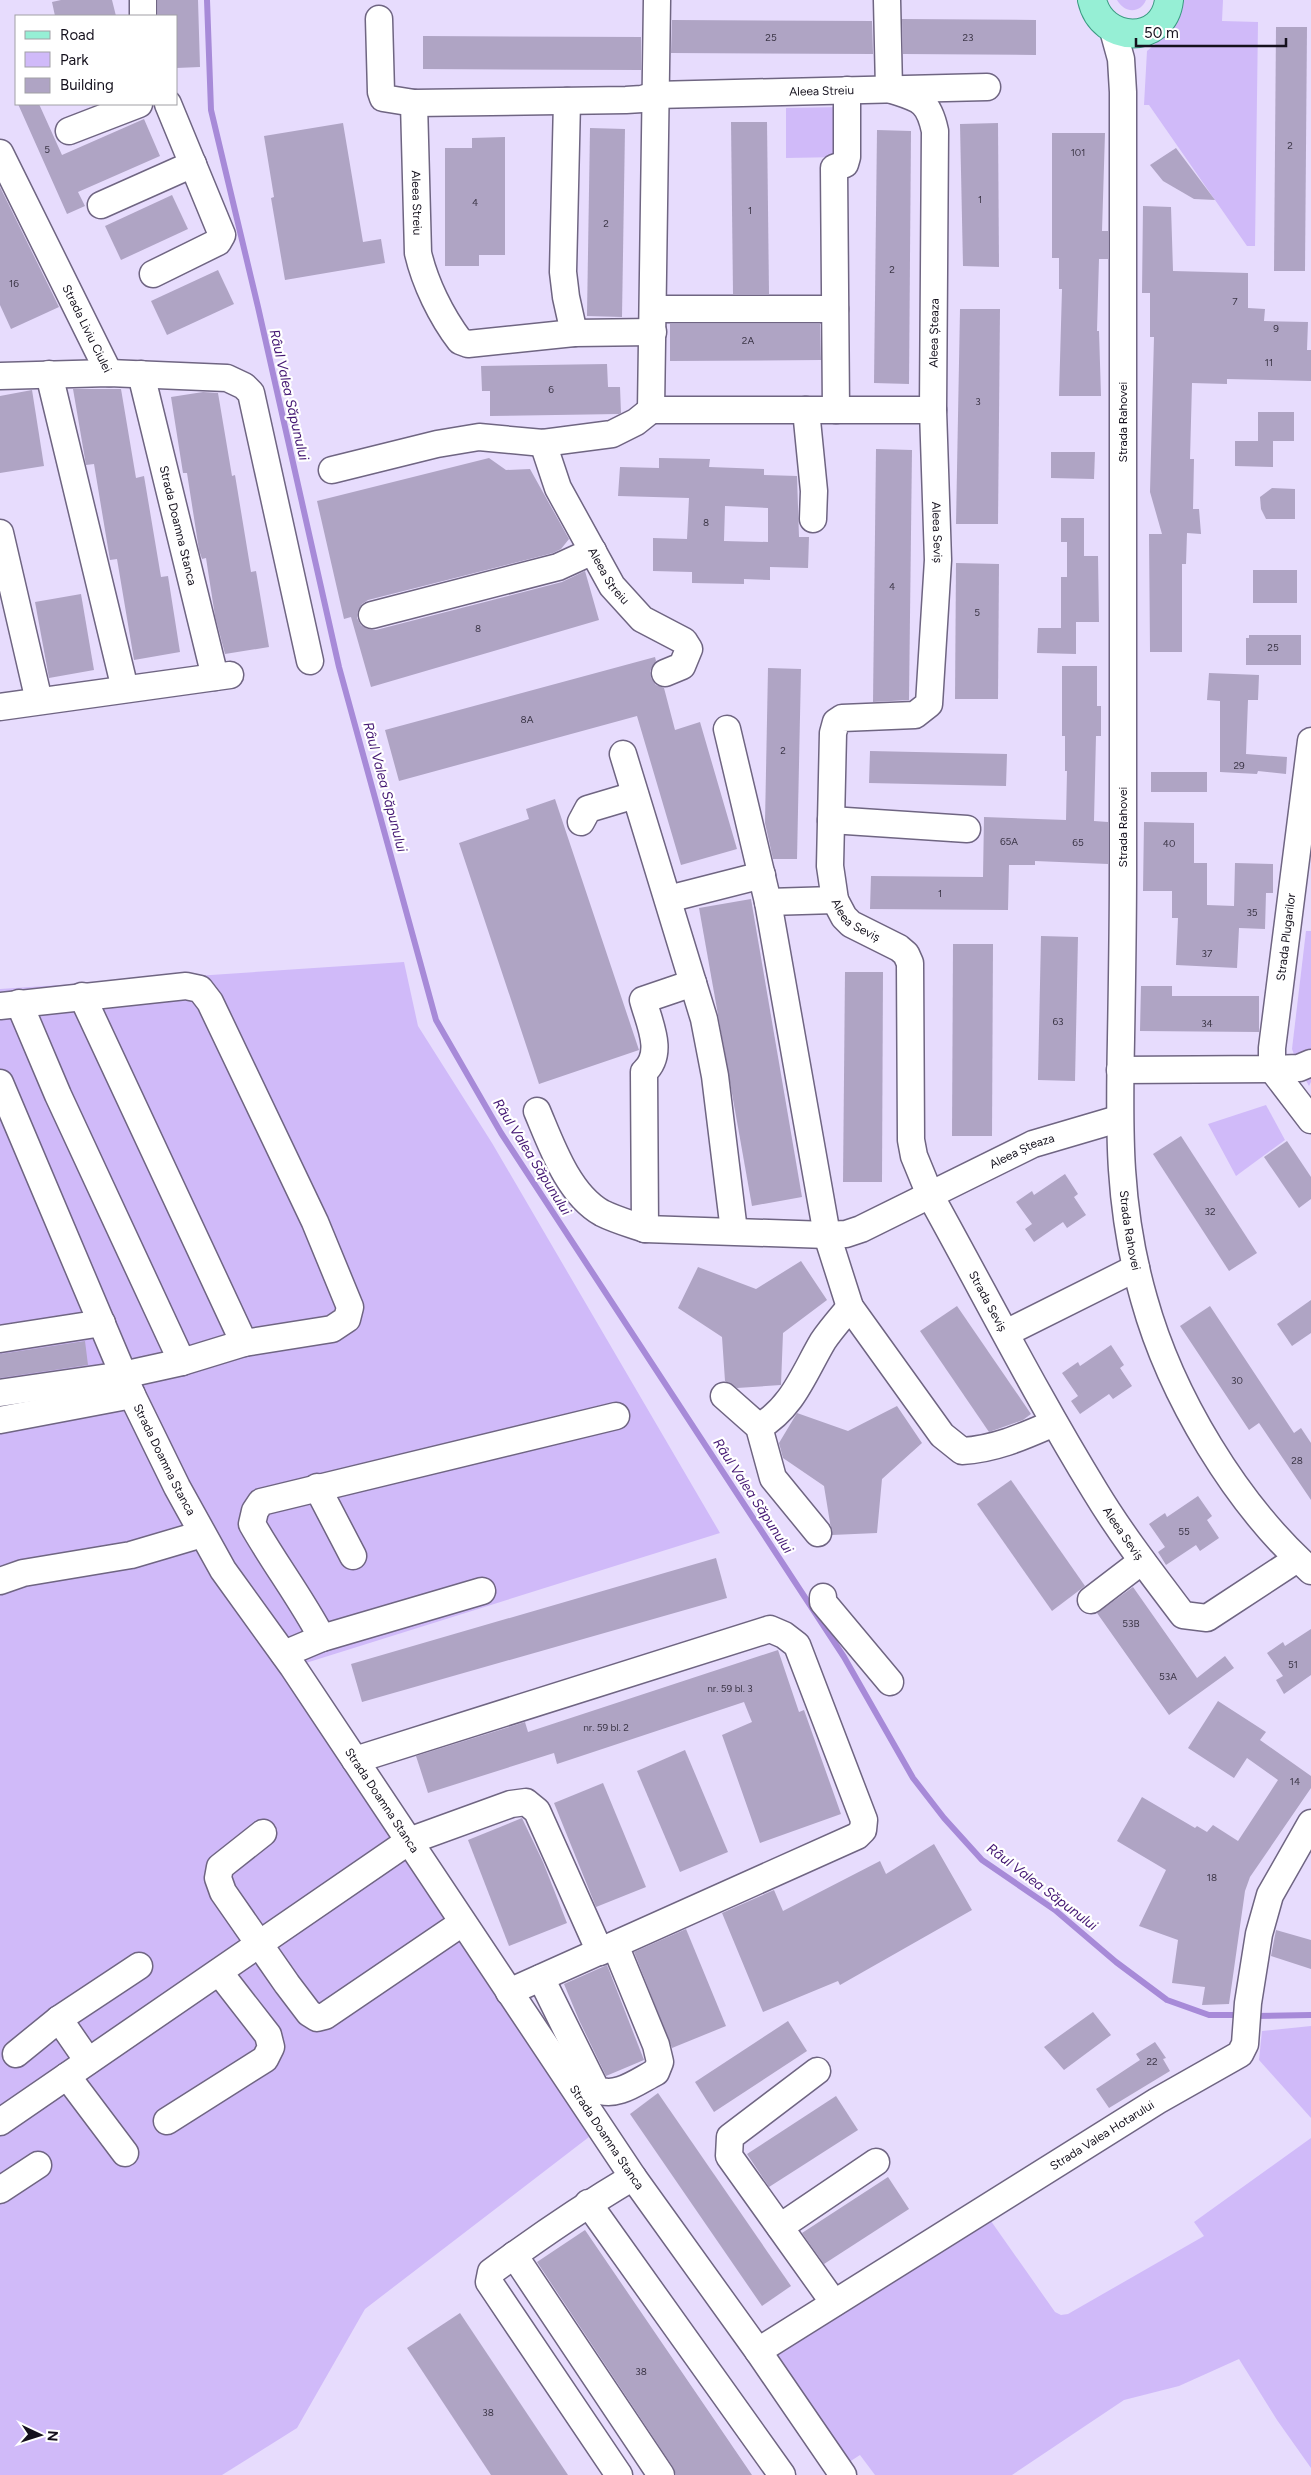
<svg xmlns="http://www.w3.org/2000/svg" width="1311" height="2475" font-family="Figtree,sans-serif">
<style>
.green{fill:#d0baf9}
.lines{fill:none;stroke-linecap:round;stroke-linejoin:round}
.stream{stroke:#a78ad8;stroke-width:6}
.building{fill:#afa4c4;fill-rule:evenodd}
.minor-casing{stroke:#6f6582;stroke-width:29}
.major-casing{stroke:#3b9b82;stroke-width:30}
.minor{stroke:#fff;stroke-width:26}
.major{stroke:#96efd5;stroke-width:28}
.labels{text-anchor:middle;dominant-baseline:central;stroke-width:4.5;stroke-linejoin:round;paint-order:stroke}
.number-label{font-size:10px;fill:#3c3647}
.street-label{font-size:12px;fill:#15111d;stroke:#fff}
.water-label{font-size:14px;font-style:italic;fill:#441773;stroke:#fff}
</style>
<rect width="100%" height="100%" fill="#e7dcfd"/>
<!-- green -->
<g class="green">
<path d="M1117,0H1146C1140,14 1124,13 1117,0Z"/>
<path d="M1183,0H1223L1222,21L1258,22L1255,246H1247L1149,105H1144L1147,51C1168,34 1174,25 1183,0Z"/>
<polygon points="841,107 841,157 786,158 786,108"/>
<polygon points="1306,931 1311,931 1311,1082 1309,1086 1299,1068 1292,1049"/>
<polygon points="404,962 418,1026 492,1143 720,1533 293,1667 334,1739 589,2137 365,2309 297,2428 222,2475 0,2475 0,989"/>
<polygon points="1266,1105 1285,1140 1236,1176 1208,1124"/>
<polygon points="1311,2026 1311,2118 1259,2060 1262,2031"/>
<polygon points="1311,2138 1311,2468 1277,2420 1239,2359 1179,2386 1124,2400 1012,2475 875,2475 860,2455 843,2466 767,2354 986,2214 1055,2312 1061,2315 1068,2314 1204,2236 1194,2222"/>
</g>
<g class="lines">
<!-- stream -->
<g class="stream">
<polyline points="207,0 211,110 258,307 339,667 436,1020 501,1133 844,1657 913,1778 944,1818 982,1860 1055,1910 1116,1962 1167,2000 1209,2015 1242,2015"/>
<polyline points="1252,2016 1311,2015"/>
</g>
</g>
<!-- building -->
<g class="building">
<polygon points="61,0 112,0 116,16 55,16 52,2"/>
<polygon points="158,0 198,0 200,67 176,68 176,16 158,16"/>
<polygon points="902,19 1036,20 1036,55 903,54"/>
<polygon points="672,20 872,21 873,54 671,53"/>
<polygon points="1276,27 1307,27 1305,271 1274,271"/>
<polygon points="423,36 641,37 641,70 423,69"/>
<polygon points="18,104 39,104 62,155 144,119 160,156 78,192 85,206 67,214"/>
<polygon points="731,122 767,122 769,294 733,294"/>
<polygon points="343,123 363,242 381,239 385,263 285,280 271,198 274,197 264,136"/>
<polygon points="998,123 999,267 963,266 960,124"/>
<polygon points="590,128 625,129 622,317 587,316"/>
<polygon points="877,130 911,131 909,384 874,383"/>
<polygon points="1052,133 1105,133 1102,231 1108,231 1108,259 1099,259 1097,331 1099,331 1101,396 1059,396 1062,289 1059,289 1059,258 1052,258"/>
<polygon points="505,137 505,255 479,255 479,266 445,266 445,148 472,148 472,138"/>
<polygon points="1176,148 1215,200 1194,199 1163,181 1150,165"/>
<polygon points="0,187 59,307 11,329 0,305"/>
<polygon points="172,195 188,229 121,260 105,226"/>
<polygon points="1143,206 1171,207 1173,271 1248,273 1248,308 1265,309 1264,321 1308,322 1307,350 1311,350 1311,381 1227,379 1227,384 1192,383 1190,459 1194,459 1193,509 1199,509 1201,534 1187,533 1186,564 1182,564 1182,652 1150,652 1149,534 1162,534 1150,492 1154,337 1150,337 1150,293 1142,293"/>
<polygon points="218,270 234,304 167,335 151,301"/>
<polygon points="960,309 1000,309 998,524 956,524"/>
<polygon points="670,324 820,324 821,360 670,361"/>
<polygon points="607,364 608,387 620,387 621,413 619,414 490,416 490,391 482,391 481,366"/>
<polygon points="73,389 121,389 136,478 144,476 161,577 168,576 180,652 134,660 117,559 110,560 94,464 86,465"/>
<polygon points="32,390 44,466 0,473 0,396"/>
<polygon points="203,392 218,393 232,476 235,475 251,572 256,571 269,647 225,654 215,616 206,558 202,559 199,550 187,473 183,473 171,397"/>
<polygon points="1258,412 1294,412 1294,441 1273,441 1273,467 1235,466 1235,441 1258,441"/>
<polygon points="876,449 912,450 909,700 873,702"/>
<polygon points="1051,452 1095,452 1094,479 1051,478"/>
<polygon points="489,458 506,470 530,469 569,539 561,549 553,553 368,600 362,604 358,611 357,618 361,625 368,629 376,630 562,582 585,571 599,620 371,687 351,617 344,619 317,501"/>
<path d="M659,458L710,459L709,467L764,469V475L797,476L799,537H809L808,568L770,567V580L744,579V584L692,583V572L653,571V538L687,539L689,498L618,496L620,467L659,468ZM725,506L768,508V542L724,541Z"/>
<polygon points="1272,488 1295,489 1295,519 1266,519 1261,509 1260,497"/>
<polygon points="1061,518 1084,518 1084,556 1098,556 1099,622 1076,622 1076,654 1037,653 1038,628 1061,628 1061,577 1067,577 1067,542 1061,542"/>
<polygon points="956,563 999,564 998,699 955,699"/>
<rect x="1253" y="570" width="44" height="33"/>
<polygon points="81,594 94,670 49,678 35,602"/>
<polygon points="1249,635 1301,635 1301,665 1246,665 1246,638 1249,638"/>
<polygon points="655,657 656,661 650,671 651,678 656,685 664,688 675,730 700,722 737,849 681,865 637,716 399,781 385,730"/>
<polygon points="1062,666 1097,666 1097,706 1101,706 1101,736 1096,736 1094,821 1108,822 1108,864 1035,861 1035,865 1009,865 1008,910 870,909 871,876 983,877 984,817 1066,820 1067,771 1065,771 1065,736 1062,736"/>
<polygon points="768,668 801,669 797,859 773,859 765,823"/>
<polygon points="1209,673 1259,675 1258,700 1248,700 1246,754 1287,757 1286,774 1258,771 1257,774 1220,772 1220,701 1207,700"/>
<polygon points="870,751 1007,754 1006,786 869,783"/>
<rect x="1151" y="772" width="56" height="20"/>
<polygon points="555,799 639,1050 539,1084 459,843 529,819 526,809"/>
<polygon points="1144,822 1194,823 1194,863 1207,863 1207,905 1234,906 1235,863 1273,864 1273,893 1266,893 1265,929 1239,928 1237,968 1176,965 1178,918 1172,918 1172,891 1143,891"/>
<polygon points="751,899 802,1197 752,1206 699,908"/>
<polygon points="1041,936 1078,937 1075,1081 1038,1080"/>
<polygon points="953,944 993,944 992,1136 952,1136"/>
<polygon points="845,972 883,972 882,1182 843,1182"/>
<polygon points="1141,986 1172,986 1172,996 1259,996 1259,1032 1140,1031"/>
<polygon points="1181,1136 1257,1253 1229,1271 1153,1154"/>
<polygon points="1287,1141 1311,1177 1311,1199 1299,1208 1264,1157"/>
<polygon points="1065,1174 1078,1194 1074,1197 1086,1215 1067,1228 1063,1222 1034,1242 1025,1229 1032,1224 1016,1202 1032,1191 1034,1195"/>
<polygon points="801,1261 827,1300 783,1333 781,1385 737,1388 725,1381 722,1337 678,1308 698,1267 756,1289"/>
<polygon points="1311,1300 1311,1333 1292,1346 1277,1324"/>
<polygon points="957,1306 1031,1414 1023,1420 989,1432 920,1331"/>
<polygon points="1210,1306 1294,1433 1301,1428 1311,1443 1311,1500 1259,1423 1249,1430 1180,1326"/>
<polygon points="85,1341 88,1365 0,1378 0,1354"/>
<polygon points="1111,1345 1124,1365 1120,1368 1132,1386 1113,1399 1109,1394 1080,1414 1071,1401 1078,1396 1062,1373 1078,1362 1080,1366"/>
<polygon points="897,1406 922,1443 882,1479 877,1533 832,1535 824,1486 783,1458 779,1443 797,1413 848,1431"/>
<polygon points="1011,1480 1085,1586 1052,1611 977,1504"/>
<polygon points="1198,1496 1212,1516 1207,1520 1219,1538 1200,1551 1196,1545 1166,1565 1158,1552 1165,1547 1149,1524 1165,1513 1167,1517"/>
<polygon points="716,1558 727,1598 362,1702 351,1664"/>
<polygon points="1133,1587 1197,1678 1225,1656 1234,1668 1169,1715 1097,1613"/>
<polygon points="1311,1629 1311,1675 1284,1694 1276,1680 1283,1676 1267,1653 1283,1642 1285,1646"/>
<polygon points="778,1650 799,1712 804,1710 841,1814 760,1843 722,1735 752,1722 744,1702 557,1764 554,1753 428,1793 416,1756 525,1722 528,1732"/>
<polygon points="1218,1701 1266,1732 1260,1740 1311,1776 1311,1788 1250,1877 1245,1891 1229,2004 1202,2005 1205,1987 1172,1983 1178,1940 1139,1926 1166,1870 1117,1841 1142,1797 1195,1828 1197,1826 1207,1832 1213,1825 1238,1841 1278,1780 1247,1758 1234,1778 1188,1748"/>
<polygon points="685,1750 728,1852 680,1872 637,1771"/>
<polygon points="603,1783 646,1887 596,1907 554,1803"/>
<polygon points="522,1818 543,1862 567,1923 509,1946 468,1840"/>
<polygon points="934,1844 972,1910 840,1985 838,1981 763,2012 722,1913 774,1890 783,1911 880,1861 886,1874"/>
<polygon points="686,1929 726,2026 672,2048 634,1952"/>
<polygon points="1276,1930 1311,1940 1311,1969 1271,1956"/>
<polygon points="607,1965 644,2060 606,2076 579,2020 564,1984"/>
<polygon points="1093,2012 1111,2035 1064,2070 1044,2047"/>
<polygon points="788,2021 807,2051 714,2112 695,2082"/>
<polygon points="1155,2042 1166,2058 1163,2059 1170,2071 1109,2108 1096,2089 1140,2060 1136,2054"/>
<polygon points="658,2093 791,2286 762,2306 630,2114"/>
<polygon points="836,2096 858,2130 769,2187 747,2154"/>
<polygon points="888,2177 909,2209 824,2264 802,2233"/>
<polygon points="585,2230 752,2475 676,2475 673,2467 537,2262"/>
<polygon points="460,2313 568,2475 491,2475 407,2348"/>
</g>
<g class="lines">
<defs>
<g id="minor">
<polyline points="143,0 143,16"/>
<polyline points="887,0 889,89"/>
<path id="s1" d="M379,19L381,92L383,98L414,103L626,100L642,99L655,95L987,87"/>
<path id="s2" d="M1113,30L1121,59L1123,92C1125,352 1124,611 1123,870C1123,926 1122,983 1121,1039C1119,1131 1118,1209 1144,1299C1171,1396 1236,1504 1311,1571"/>
<path id="s3" d="M889,89C918,99 928,98 935,131L933,410L938,560L929,704L915,715L842,718L836,722L833,733L830,866L835,900L844,917L851,924L899,948L906,954L910,963L911,1140L914,1156L930,1195C985,1294 1036,1395 1095,1491C1121,1534 1152,1574 1183,1615L1207,1618L1297,1559"/>
<polyline points="567,101 563,272 566,297 574,333"/>
<path id="s4" d="M414,103L418,253C425,283 441,316 460,341L468,344L574,333L653,332"/>
<polyline points="69,131 139,104"/>
<path id="s5" d="M0,153L109,373"/>
<polyline points="101,205 193,164"/>
<polyline points="153,274 218,242 222,235 168,104"/>
<polyline points="653,309 835,309"/>
<polyline points="49,374 125,689"/>
<path id="s6" d="M141,374L215,677"/>
<polyline points="0,376 109,373 227,378 244,386 251,393 310,661"/>
<polyline points="651,410 657,0"/>
<polyline points="651,410 933,410"/>
<polyline points="806,410 814,491 813,519"/>
<polyline points="836,410 834,168 845,164 847,157 847,90"/>
<path id="s7" d="M543,443L558,488L612,586L642,619L684,641L689,649L682,666L665,673"/>
<polyline points="332,470 437,444 479,437 543,443 612,434 636,422 651,410"/>
<polyline points="0,533 39,701"/>
<polyline points="372,615 558,567 593,551"/>
<polyline points="0,707 230,675"/>
<path d="M727,729L768,902L827,1235L850,1307L942,1435L962,1451C996,1449 1024,1436 1054,1423"/>
<polyline points="1311,741 1272,1048 1272,1069 1311,1120"/>
<polyline points="623,754 704,1019 715,1076 734,1231"/>
<polyline points="831,820 967,829"/>
<polyline points="581,822 588,809 635,795"/>
<polyline points="668,899 762,875"/>
<polyline points="768,902 835,900"/>
<polyline points="82,996 244,1343"/>
<polyline points="19,1003 58,1095 182,1362"/>
<polyline points="0,1006 186,986 200,989 210,1002 315,1222 350,1307 347,1319 332,1329 244,1343 182,1362 123,1375 0,1393"/>
<polyline points="1120,1070 1272,1069 1299,1068 1311,1063"/>
<path id="s8" d="M0,1083L132,1395L177,1487L223,1570L293,1667L633,2177L758,2351L843,2475"/>
<path id="s9" d="M537,1111C551,1144 568,1194 602,1213C616,1220 631,1224 645,1229L827,1235L846,1234L861,1229L1033,1144L1118,1119"/>
<path d="M645,1229L644,1072C665,1053 649,1023 643,1000L693,983"/>
<polyline points="1006,1333 1136,1268"/>
<polyline points="0,1339 102,1323"/>
<polyline points="724,1396 759,1427 773,1478 818,1533"/>
<polyline points="0,1420 132,1395"/>
<path d="M759,1427C793,1407 804,1373 823,1341C831,1329 841,1318 850,1307"/>
<polyline points="317,1487 353,1556"/>
<polyline points="0,1581 23,1573 131,1555 202,1534"/>
<polyline points="823,1597 823,1602 890,1682"/>
<polyline points="1091,1600 1142,1561"/>
<path d="M322,1638C301,1598 274,1563 252,1524L255,1511L261,1502L616,1416"/>
<polyline points="284,1654 322,1638 482,1591"/>
<polyline points="355,1760 770,1629 784,1635 797,1645 864,1820 863,1830 857,1836 509,1992"/>
<polyline points="263,1833 220,1867 218,1878 223,1892 287,1984 309,2013 317,2018 325,2016 462,1923"/>
<path d="M541,1978L596,2089C616,2099 638,2081 656,2072L660,2062L656,2045L615,1945"/>
<polyline points="59,2019 88,2061"/>
<polyline points="16,2054 59,2019 139,1966"/>
<polyline points="817,2071 730,2137 729,2156 834,2303"/>
<polyline points="67,2076 125,2153"/>
<polyline points="167,2121 265,2059 271,2047 268,2035 219,1972"/>
<polyline points="0,2122 409,1841 511,1804 526,1802 537,1811 600,1952"/>
<polyline points="0,2190 38,2165"/>
<polyline points="588,2203 782,2475"/>
<polyline points="780,2227 876,2162"/>
<polyline points="514,2255 661,2475"/>
<path id="s10" d="M758,2351L1157,2101L1240,2054L1245,2044L1248,2003L1259,1934L1270,1895L1311,1823"/>
<path d="M619,2475L489,2282L491,2272C537,2238 584,2206 633,2177"/>
</g>
<path id="major" d="M1092,0C1102,44 1164,45 1169,0"/>
</defs>
<!-- minor casing -->
<use href="#minor" class="minor-casing"/>
<!-- major casing -->
<use href="#major" class="major-casing"/>
<!-- minor -->
<use href="#minor" class="minor"/>
<!-- major -->
<use href="#major" class="major"/>
</g>
<g class="labels">
<!-- number labels -->
<g class="number-label">
<text x="771" y="37">25</text>
<text x="968" y="37">23</text>
<text x="1290" y="145">2</text>
<text x="47" y="149">5</text>
<text x="1078" y="152">101</text>
<text x="980" y="199">1</text>
<text x="475" y="202">4</text>
<text x="750" y="210">1</text>
<text x="606" y="223">2</text>
<text x="892" y="269">2</text>
<text x="14" y="283">16</text>
<text x="1235" y="301">7</text>
<text x="1276" y="328">9</text>
<text x="748" y="340">2A</text>
<text x="1269" y="362">11</text>
<text x="551" y="389">6</text>
<text x="978" y="401">3</text>
<text x="706" y="522">8</text>
<text x="892" y="586">4</text>
<text x="977" y="612">5</text>
<text x="478" y="628">8</text>
<text x="1273" y="647">25</text>
<text x="527" y="719">8A</text>
<text x="783" y="750">2</text>
<text x="1239" y="765">29</text>
<text x="1009" y="841">65A</text>
<text x="1078" y="842">65</text>
<text x="1169" y="843">40</text>
<text x="940" y="893">1</text>
<text x="1252" y="912">35</text>
<text x="1207" y="953">37</text>
<text x="1058" y="1021">63</text>
<text x="1207" y="1023">34</text>
<text x="1210" y="1211">32</text>
<text x="1237" y="1380">30</text>
<text x="1297" y="1460">28</text>
<text x="1184" y="1531">55</text>
<text x="1131" y="1623">53B</text>
<text x="1293" y="1664">51</text>
<text x="1168" y="1676">53A</text>
<text x="730" y="1688">nr. 59 bl. 3</text>
<text x="606" y="1727">nr. 59 bl. 2</text>
<text x="1295" y="1781">14</text>
<text x="1212" y="1877">18</text>
<text x="1152" y="2061">22</text>
<text x="641" y="2371">38</text>
<text x="488" y="2412">38</text>
</g>
<!-- street labels -->
<g class="street-label">
<text stroke="none"><textPath href="#s1" startOffset="519">Aleea Streiu</textPath></text>
<text stroke="none"><textPath href="#s4" startOffset="100">Aleea Streiu</textPath></text>
<text stroke="none"><textPath href="#s5" startOffset="196">Strada Liviu Ciulei</textPath></text>
<text transform="translate(934 333) rotate(-89)">Aleea Șteaza</text>
<text transform="translate(1123 422) rotate(-90)">Strada Rahovei</text>
<text stroke="none"><textPath href="#s6" startOffset="156">Strada Doamna Stanca</textPath></text>
<text stroke="none"><textPath href="#s3" startOffset="469">Aleea Seviș</textPath></text>
<text stroke="none"><textPath href="#s7" startOffset="149">Aleea Streiu</textPath></text>
<text transform="translate(1123 827) rotate(-90)">Strada Rahovei</text>
<text stroke="none"><textPath href="#s3" startOffset="948">Aleea Seviș</textPath></text>
<text transform="translate(1286 937) rotate(-83)">Strada Plugarilor</text>
<text stroke="none"><textPath href="#s9" startOffset="565">Aleea Șteaza</textPath></text>
<text stroke="none"><textPath href="#s2" startOffset="1202">Strada Rahovei</textPath></text>
<text stroke="none"><textPath href="#s3" startOffset="1376">Strada Seviș</textPath></text>
<text stroke="none"><textPath href="#s8" startOffset="411">Strada Doamna Stanca</textPath></text>
<text stroke="none"><textPath href="#s3" startOffset="1645">Aleea Seviș</textPath></text>
<text stroke="none"><textPath href="#s8" startOffset="816">Strada Doamna Stanca</textPath></text>
<text stroke="none"><textPath href="#s10" startOffset="406">Strada Valea Hotarului</textPath></text>
<text stroke="none"><textPath href="#s8" startOffset="1221">Strada Doamna Stanca</textPath></text>
</g>
<!-- water labels -->
<g class="water-label">
<text transform="translate(289 395) rotate(77)">Râul Valea Săpunului</text>
<text transform="translate(385 787) rotate(75)">Râul Valea Săpunului</text>
<text transform="translate(532 1157) rotate(58)">Râul Valea Săpunului</text>
<text transform="translate(753 1496) rotate(57)">Râul Valea Săpunului</text>
<text transform="translate(1042 1887) rotate(37)">Râul Valea Săpunului</text>
</g>
</g>
<!-- legend -->
<rect x="15" y="15" width="162" height="90" fill="#ffffff" stroke="#a1a0a5"/>
<rect x="25" y="31" width="25" height="8" fill="#96efd5" stroke="#a1a0a5"/>
<text x="60" y="40" font-size="15" fill="#15111d">Road</text>
<rect x="25" y="52" width="25" height="15" fill="#d0baf9" stroke="#a1a0a5"/>
<text x="60" y="65" font-size="15" fill="#15111d">Park</text>
<rect x="25" y="78" width="25" height="15" fill="#afa4c4" stroke="#a1a0a5"/>
<text x="60" y="90" font-size="15" fill="#15111d">Building</text>
<!-- north arrow -->
<g transform="translate(40 2435) rotate(94)" stroke="#ffffff" stroke-width="4" paint-order="stroke">
<path d="M0-4L9 19L0 12L-9 19Z" fill="#15111d"/>
<text y="-8" font-size="14" font-weight="bold" text-anchor="middle" fill="#15111d">N</text>
</g>
<!-- scale -->
<path d="M1136 38v8h150v-8" fill="none" stroke="#15111d" stroke-width="2.5"/>
<text x="1144" y="38" font-size="15" fill="#15111d" stroke="#ffffff" stroke-width="4" paint-order="stroke">50 m</text>
</svg>
